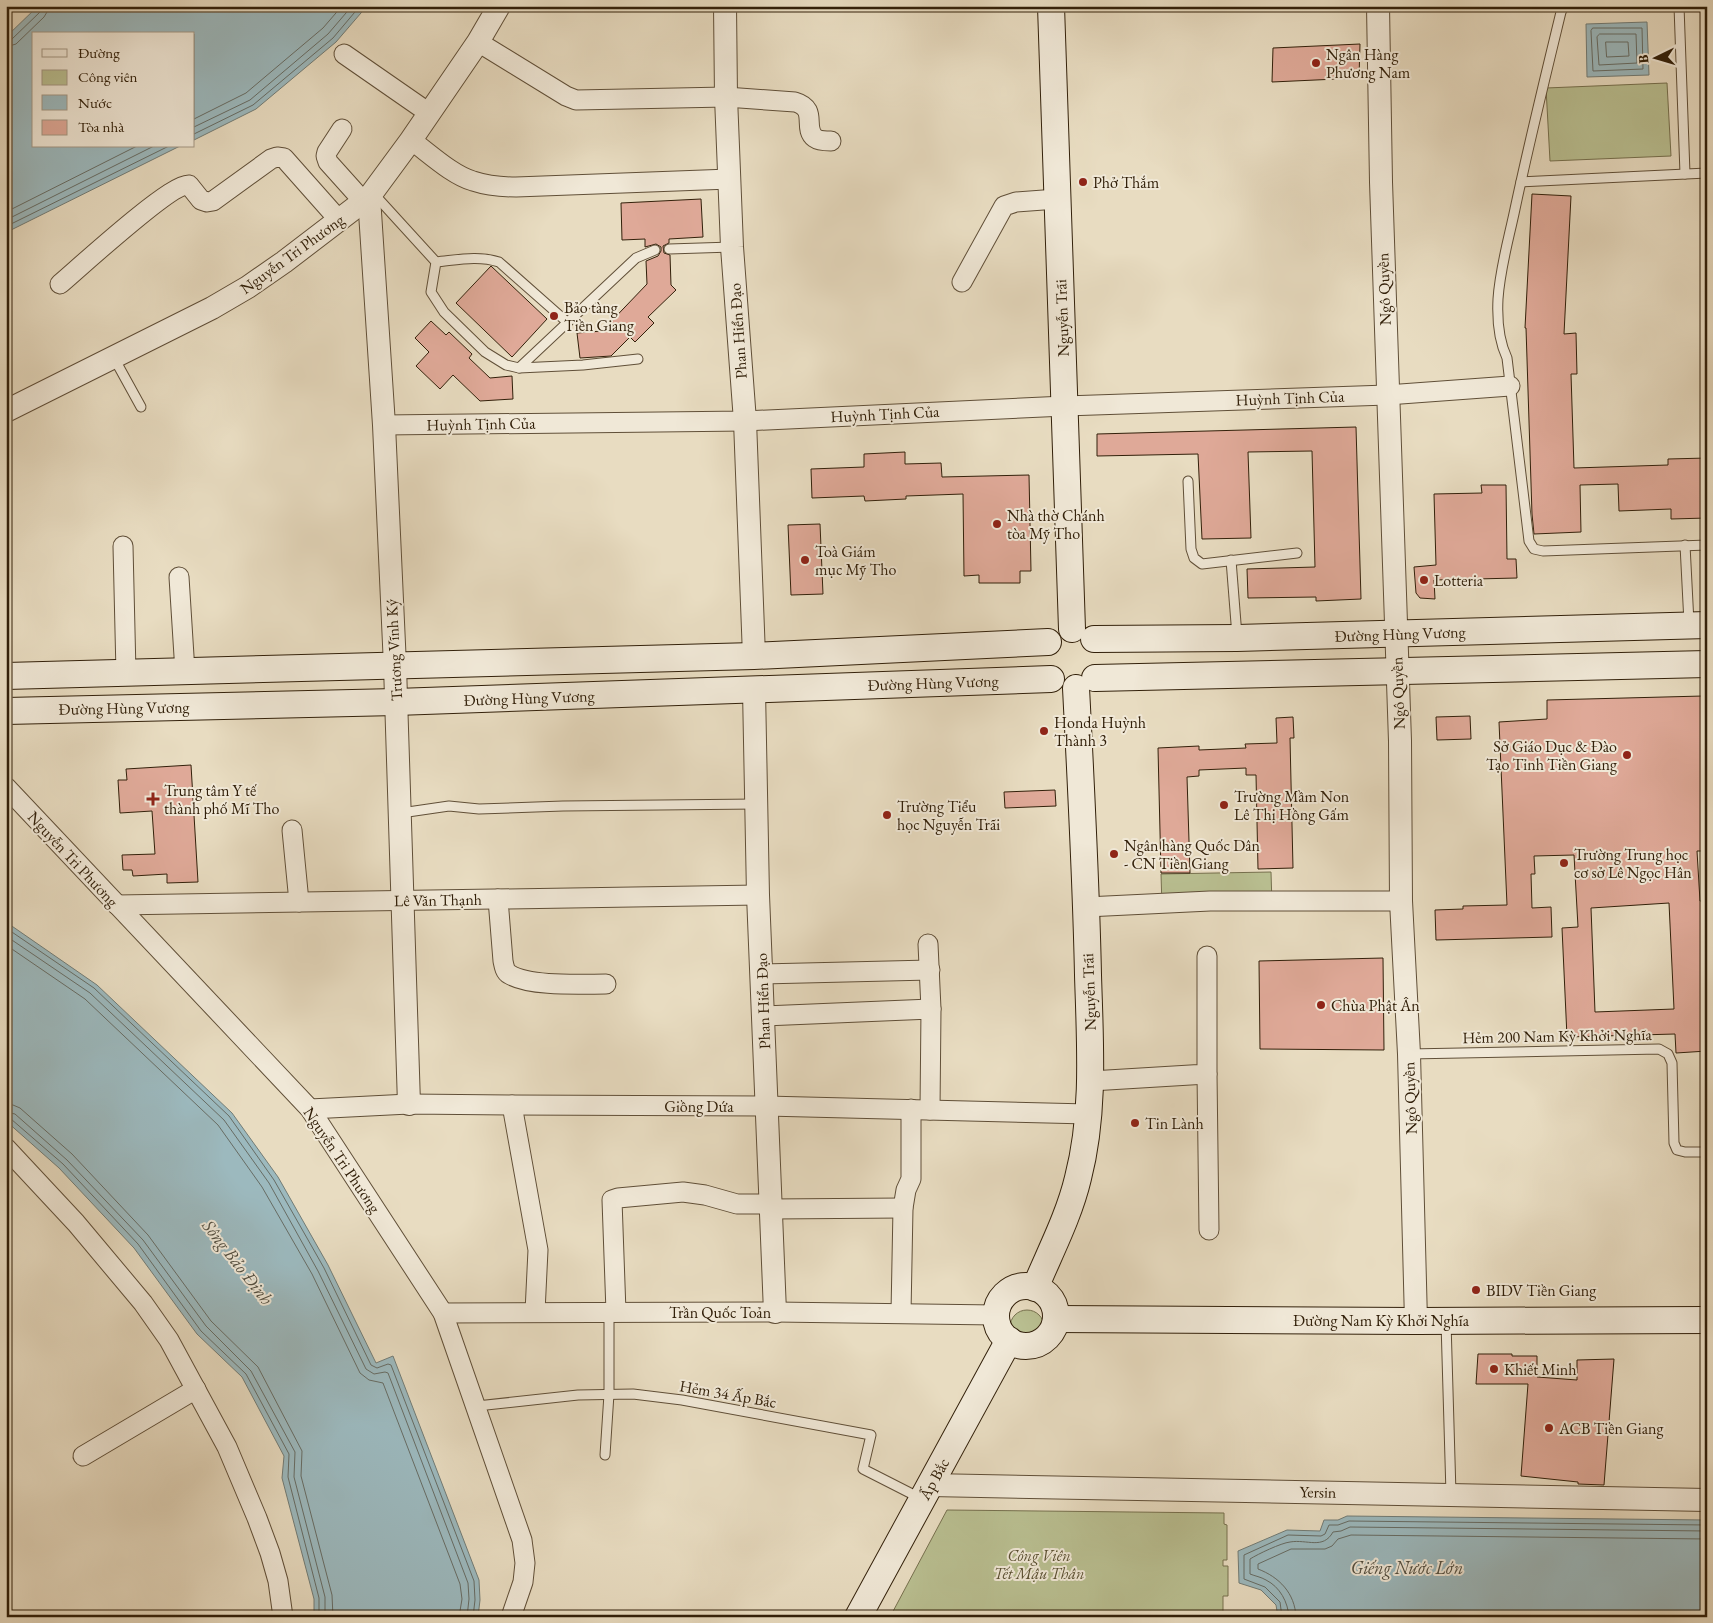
<svg xmlns="http://www.w3.org/2000/svg" width="1713" height="1623" font-family="'EB Garamond',serif">
<style>
.green{fill:#b9bf91;stroke:#76704e}
.water{fill:#9cb9be;stroke:#727c76}
.lines{fill:none;stroke-linecap:round;stroke-linejoin:round}
.shore{stroke:#676c64;stroke-width:1}
.building{fill:#dfa998;stroke:#32200a;fill-rule:evenodd}
.service-casing{stroke:#604f38;stroke-width:11}
.minor-casing{stroke:#604f38;stroke-width:21}
.tertiary-casing{stroke:#604f38;stroke-width:24}
.secondary-casing{stroke:#32200a;stroke-width:28}
.service{stroke:#f0e8d7;stroke-width:9}
.minor{stroke:#f0e8d7;stroke-width:19}
.tertiary{stroke:#f0e8d7;stroke-width:22}
.secondary{stroke:#f0e8d7;stroke-width:26}
.poi-dot{fill:#8f2418;stroke:#f0e8d7;stroke-width:2}
.labels{text-anchor:middle;dominant-baseline:central;stroke-width:4;stroke-linejoin:round;paint-order:stroke}
.poi-label{font-size:16px;fill:#32200a;stroke:#f0e8d7;text-anchor:start}
.street-label{font-size:16px;fill:#32200a;stroke:#f0e8d7}
.park-label{font-size:16px;font-style:italic;fill:#5a5032;stroke:#f0e8d7}
.water-label{font-size:18px;font-style:italic;fill:#524e40;stroke:#f0e8d7}
</style>
<rect width="100%" height="100%" fill="#e8dcc1"/>
<filter id="stains"><feTurbulence type="fractalNoise" baseFrequency=".004" numOctaves="4"/><feColorMatrix values="0 0 0 0 .2 0 0 0 0 .09 0 0 0 0 .02 0 0 0 .5 -.17"/></filter>
<radialGradient id="worn" r=".72"><stop offset=".6" stop-color="#630" stop-opacity="0"/><stop offset="1" stop-color="#630" stop-opacity=".3"/></radialGradient>
<!-- green -->
<g class="green">
<polygon points="1667,83 1671,156 1550,161 1546,88"/>
<polygon points="1271,872 1272,905 1162,907 1161,874"/>
<circle cx="1027" cy="1327" r="17"/>
<polygon points="947,1510 1224,1513 1224,1524 1227,1525 1227,1560 1223,1560 1223,1566 1228,1566 1228,1596 1223,1596 1223,1617 890,1617"/>
</g>
<!-- water -->
<g class="water">
<polygon points="38,6 367,6 336,42 256,109 194,140 194,34 34,34 34,146 180,146 13,229 6,235 6,37"/>
<polygon points="1647,22 1649,75 1587,77 1586,24"/>
<polygon points="6,922 97,985 232,1113 278,1177 328,1265 376,1363 393,1356 479,1580 480,1600 478,1617 314,1617 314,1599 282,1478 284,1456 242,1377 197,1334 134,1248 59,1168 6,1121"/>
<polygon points="1347,1516 1707,1520 1707,1617 1278,1617 1276,1605 1261,1590 1239,1583 1238,1551 1287,1530 1320,1531 1324,1520 1338,1520"/>
</g>
<g class="lines">
<!-- shore -->
<g class="shore">
<polygon points="1593,28 1642,28 1643,69 1593,71 1591,31"/>
<polygon points="1600,34 1636,34 1637,63 1599,65 1597,37"/>
<polyline points="6,40 12,39 40,12 41,6"/>
<polygon points="1606,42 1628,42 1629,56 1607,57"/>
<polyline points="6,47 16,44 44,17 47,12 48,6"/>
<polyline points="194,119 246,93 323,28 342,6"/>
<polyline points="194,127 250,100 328,34 352,6"/>
<polyline points="194,134 253,105 333,38 360,6"/>
<polyline points="6,212 137,146"/>
<polyline points="6,220 154,146"/>
<polyline points="6,229 11,224 169,146"/>
<polyline points="6,928 94,988 229,1116 274,1180 324,1268 371,1365 377,1368 388,1364 391,1365 474,1581 475,1600 473,1617"/>
<polyline points="6,936 90,993 224,1120 269,1183 318,1271 366,1369 374,1374 385,1372 388,1373 468,1583 469,1599 467,1617"/>
<polyline points="6,945 85,999 218,1125 262,1187 312,1274 360,1373 369,1380 383,1383 460,1584 462,1599 459,1617"/>
<polyline points="6,1104 13,1105 20,1108 72,1154 148,1235 211,1321 258,1367 302,1451 301,1476 332,1595 333,1617"/>
<polyline points="6,1112 15,1114 67,1160 143,1240 206,1326 251,1371 295,1452 294,1477 325,1597 325,1617"/>
<polyline points="6,1118 11,1119 63,1164 138,1244 201,1331 246,1374 289,1454 288,1477 319,1598 319,1617"/>
<polyline points="1282,1617 1280,1602 1265,1587 1244,1579 1244,1555 1288,1535 1321,1536 1325,1534 1329,1525 1338,1525 1349,1521 1707,1525"/>
<path d="M1289,1617C1288,1602 1280,1587 1266,1580C1261,1577 1255,1576 1250,1574V1559C1258,1554 1281,1543 1290,1542C1307,1539 1323,1550 1333,1532L1341,1531L1350,1527L1707,1531"/>
<path d="M1296,1617C1295,1593 1279,1577 1258,1569V1564L1291,1549H1325L1332,1546L1338,1539L1351,1535L1707,1539"/>
</g>
</g>
<!-- building -->
<g class="building">
<polygon points="1360,44 1359,78 1272,82 1273,48"/>
<polygon points="1532,194 1571,196 1564,334 1576,333 1577,374 1571,374 1574,468 1668,465 1668,459 1707,458 1707,518 1671,519 1671,509 1619,511 1618,484 1580,485 1581,532 1534,534 1532,514 1526,328 1525,328"/>
<polygon points="701,199 703,237 669,239 669,243 663,246 664,253 670,255 671,285 676,290 648,317 654,323 635,342 630,337 611,356 580,358 577,333 602,331 647,284 646,261 658,256 661,251 661,247 656,244 645,247 645,239 622,240 621,203"/>
<polygon points="491,266 547,319 512,357 456,303"/>
<polygon points="431,321 446,335 449,332 472,354 469,358 490,378 512,376 513,399 480,401 453,375 440,389 416,366 429,352 415,338"/>
<polygon points="1356,427 1361,599 1316,601 1316,597 1248,598 1247,569 1315,567 1312,451 1248,452 1251,538 1202,539 1198,454 1097,456 1097,434"/>
<polygon points="905,452 905,464 941,463 942,477 1029,475 1031,571 1020,571 1020,583 979,583 979,575 964,576 963,494 906,496 906,499 865,501 864,496 812,498 811,469 864,467 864,454"/>
<polygon points="1481,485 1506,485 1507,559 1516,559 1517,578 1434,580 1435,599 1420,598 1416,593 1414,567 1436,565 1434,494 1482,493"/>
<polygon points="820,524 823,594 791,595 788,525"/>
<path d="M1703,696L1707,851H1697L1700,901H1705L1707,935V1051L1676,1053L1675,1034L1567,1037L1562,928L1578,927L1574,855L1534,856L1535,874H1531L1532,908L1551,907L1552,937L1436,940L1435,910L1463,909V906L1507,905L1499,722L1547,719V700ZM1669,903L1674,1009L1595,1012L1591,908Z"/>
<polygon points="1470,716 1471,739 1437,740 1436,717"/>
<polygon points="1293,717 1294,738 1290,738 1293,868 1258,869 1256,775 1246,775 1246,768 1199,770 1199,776 1187,777 1190,873 1161,873 1158,748 1199,746 1199,750 1246,748 1245,744 1277,743 1276,718"/>
<polygon points="191,765 198,882 167,883 167,874 133,876 132,870 123,870 122,855 155,854 152,811 120,813 118,780 127,780 126,769"/>
<polygon points="1055,790 1056,806 1005,808 1004,792"/>
<polygon points="1383,958 1384,1050 1260,1049 1259,961"/>
<polygon points="1478,1354 1512,1354 1512,1356 1537,1356 1537,1377 1577,1380 1577,1360 1614,1359 1604,1485 1578,1484 1578,1482 1521,1476 1528,1384 1476,1384"/>
</g>
<g class="lines">
<defs>
<g id="service">
<path d="M1564,6L1561,12C1545,78 1529,143 1515,209C1509,238 1500,268 1498,299C1497,319 1498,339 1507,358L1529,541L1534,549L1543,551L1707,545"/>
<polyline points="1679,6 1685,174"/>
<polyline points="1521,182 1707,173"/>
<polyline points="374,194 436,262 431,292 444,312 485,352 506,365 519,368 636,258 655,250"/>
<polyline points="669,249 732,247"/>
<path d="M436,262C457,260 478,255 499,262L567,322"/>
<polyline points="114,358 141,407"/>
<polyline points="519,368 583,365 638,359"/>
<polyline points="1188,481 1191,549 1194,558 1202,564 1297,553"/>
<polyline points="1685,545 1689,623"/>
<polyline points="1231,560 1237,636"/>
<polyline points="401,813 449,806 479,809 563,806 757,804"/>
<polyline points="1409,1054 1659,1049 1668,1054 1672,1063 1674,1143 1677,1150 1685,1152 1707,1152"/>
<polyline points="1446,1322 1451,1494"/>
<polyline points="477,1406 578,1395 633,1394 682,1400 871,1435 863,1469 920,1498"/>
<polyline points="605,1455 609,1394 609,1312"/>
</g>
<g id="minor">
<path d="M478,42L566,96L576,100L726,97L795,102C819,109 802,128 815,138C819,141 826,141 831,141"/>
<polyline points="344,54 429,113"/>
<polyline points="342,129 327,152 326,156 328,162 363,201"/>
<path d="M411,140C429,153 452,175 473,181C488,186 502,187 516,187L730,179"/>
<polyline points="962,282 1004,206 1016,202 1057,199"/>
<path d="M60,284C79,268 171,183 189,185L201,200L207,202L213,201L271,159L277,157L284,158L339,220"/>
<polyline points="384,425 745,421 1065,406 1387,395 1510,386"/>
<polyline points="123,546 126,673"/>
<polyline points="179,577 185,672"/>
<polyline points="6,787 310,1109 443,1313 522,1540 525,1563 523,1582 511,1617"/>
<polyline points="292,830 299,902"/>
<path d="M498,899L503,961C504,966 505,972 509,974C529,987 582,984 606,984"/>
<polyline points="117,905 758,895"/>
<polyline points="1086,907 1210,901 1401,901"/>
<polyline points="928,944 931,1009"/>
<polyline points="762,974 930,970"/>
<polyline points="764,1016 931,1009 930,1110"/>
<polyline points="1207,1074 1209,1230"/>
<polyline points="1091,1081 1207,1074 1207,956"/>
<polyline points="512,1105 538,1250 535,1312"/>
<polyline points="310,1109 409,1104 512,1105 766,1106 1088,1114"/>
<polyline points="6,1148 76,1223 143,1303 169,1340 227,1447 257,1518 270,1553 278,1581 283,1617"/>
<polyline points="771,1209 903,1208"/>
<polyline points="616,1312 612,1200 618,1198 683,1192 705,1195 737,1204 771,1204"/>
<polyline points="443,1313 775,1312 996,1315"/>
<polyline points="901,1313 903,1208 906,1190 911,1179 911,1109"/>
<polyline points="83,1456 196,1389"/>
</g>
<g id="tertiary">
<polyline points="725,6 726,97 732,247 745,421 754,656"/>
<polyline points="1378,6 1381,182 1400,741 1401,901 1409,1054 1416,1321"/>
<polyline points="369,197 384,425 395,666 409,1104"/>
<polyline points="6,411 212,308 248,287 284,262 369,197 411,140 478,42 499,6"/>
<polyline points="754,690 758,895 775,1312"/>
<polyline points="930,1485 1707,1500"/>
</g>
<g id="secondary">
<polyline points="1051,6 1072,629"/>
<polyline points="1094,639 1237,638 1707,625"/>
<polyline points="6,676 754,656 1048,642"/>
<polyline points="1095,678 1707,664"/>
<polyline points="6,711 396,702 1051,679"/>
<circle cx="1026" cy="1316" r="30"/>
<path d="M1035,1288C1050,1252 1069,1216 1078,1178C1095,1112 1090,1043 1088,975C1086,880 1081,784 1076,688"/>
<polyline points="1056,1319 1416,1321 1707,1320"/>
<polyline points="858,1617 1009,1340"/>
</g>
</defs>
<!-- service casing -->
<use href="#service" class="service-casing"/>
<!-- minor casing -->
<use href="#minor" class="minor-casing"/>
<!-- tertiary casing -->
<use href="#tertiary" class="tertiary-casing"/>
<!-- secondary casing -->
<use href="#secondary" class="secondary-casing"/>
<!-- service -->
<use href="#service" class="service"/>
<!-- minor -->
<use href="#minor" class="minor"/>
<!-- tertiary -->
<use href="#tertiary" class="tertiary"/>
<!-- secondary -->
<use href="#secondary" class="secondary"/>
</g>
<!-- markers -->
<g class="poi-dot">
<circle cx="1316" cy="63" r="5"/>
<circle cx="1083" cy="182" r="5"/>
<circle cx="554" cy="316" r="5"/>
<circle cx="997" cy="524" r="5"/>
<circle cx="805" cy="560" r="5"/>
<circle cx="1424" cy="580" r="5"/>
<circle cx="1044" cy="731" r="5"/>
<circle cx="1627" cy="755" r="5"/>
<path d="M150.5 791.5h5v5h5v5h-5v5h-5v-5h-5v-5h5z"/>
<circle cx="1224" cy="805" r="5"/>
<circle cx="887" cy="815" r="5"/>
<circle cx="1114" cy="854" r="5"/>
<circle cx="1564" cy="863" r="5"/>
<circle cx="1321" cy="1005" r="5"/>
<circle cx="1135" cy="1123" r="5"/>
<circle cx="1476" cy="1290" r="5"/>
<circle cx="1494" cy="1369" r="5"/>
<circle cx="1549" cy="1428" r="5"/>
</g>
<g class="labels">
<!-- poi labels -->
<g class="poi-label">
<text x="1326" y="54">Ngân Hàng<tspan x="1326" dy="18">Phương Nam</tspan></text>
<text x="1093" y="182">Phở Thắm</text>
<text x="564" y="307">Bảo tàng<tspan x="564" dy="18">Tiền Giang</tspan></text>
<text x="1007" y="515">Nhà thờ Chánh<tspan x="1007" dy="18">tòa Mỹ Tho</tspan></text>
<text x="815" y="551">Toà Giám<tspan x="815" dy="18">mục Mỹ Tho</tspan></text>
<text x="1434" y="580">Lotteria</text>
<text x="1054" y="722">Honda Huỳnh<tspan x="1054" dy="18">Thành 3</tspan></text>
<text x="1617" y="746" text-anchor="end">Sở Giáo Dục &amp; Đào<tspan x="1617" dy="18">Tạo Tỉnh Tiền Giang</tspan></text>
<text x="164" y="790">Trung tâm Y tế<tspan x="164" dy="18">thành phố Mĩ Tho</tspan></text>
<text x="1234" y="796">Trường Mầm Non<tspan x="1234" dy="18">Lê Thị Hồng Gấm</tspan></text>
<text x="897" y="806">Trường Tiểu<tspan x="897" dy="18">học Nguyễn Trãi</tspan></text>
<text x="1124" y="845">Ngân hàng Quốc Dân<tspan x="1124" dy="18">- CN Tiền Giang</tspan></text>
<text x="1574" y="854">Trường Trung học<tspan x="1574" dy="18">cơ sở Lê Ngọc Hân</tspan></text>
<text x="1331" y="1005">Chùa Phật Ân</text>
<text x="1145" y="1123">Tin Lành</text>
<text x="1486" y="1290">BIDV Tiền Giang</text>
<text x="1504" y="1369">Khiết Minh</text>
<text x="1559" y="1428">ACB Tiền Giang</text>
</g>
<!-- street labels -->
<g class="street-label">
<text transform="translate(292 254) rotate(-36)">Nguyễn Tri Phương</text>
<text transform="translate(1384 289) rotate(-92)">Ngô Quyền</text>
<text transform="translate(1062 318) rotate(-92)">Nguyễn Trãi</text>
<text transform="translate(738 331) rotate(-94)">Phan Hiển Đạo</text>
<text transform="translate(1290 398) rotate(-2)">Huỳnh Tịnh Của</text>
<text transform="translate(885 414) rotate(-3)">Huỳnh Tịnh Của</text>
<text transform="translate(481 424) rotate(-1)">Huỳnh Tịnh Của</text>
<text transform="translate(1400 634) rotate(-2)">Đường Hùng Vương</text>
<text transform="translate(394 650) rotate(-93)">Trương Vĩnh Ký</text>
<text transform="translate(933 683) rotate(-2)">Đường Hùng Vương</text>
<text transform="translate(1398 693) rotate(-92)">Ngô Quyền</text>
<text transform="translate(529 698) rotate(-2)">Đường Hùng Vương</text>
<text transform="translate(124 708) rotate(-1)">Đường Hùng Vương</text>
<text transform="translate(73 859) rotate(47)">Nguyễn Tri Phương</text>
<text transform="translate(438 900) rotate(-1)">Lê Văn Thạnh</text>
<text transform="translate(1089 992) rotate(-92)">Nguyễn Trãi</text>
<text transform="translate(763 1001) rotate(-92)">Phan Hiển Đạo</text>
<text transform="translate(1557 1036) rotate(-1)">Hẻm 200 Nam Kỳ Khởi Nghĩa</text>
<text transform="translate(1410 1098) rotate(-92)">Ngô Quyền</text>
<text x="699" y="1106">Giồng Dứa</text>
<text transform="translate(342 1160) rotate(56)">Nguyễn Tri Phương</text>
<text x="720" y="1312">Trần Quốc Toản</text>
<text x="1381" y="1320">Đường Nam Kỳ Khởi Nghĩa</text>
<text transform="translate(728 1394) rotate(10)">Hẻm 34 Ấp Bắc</text>
<text transform="translate(934 1479) rotate(-61)">Ấp Bắc</text>
<text transform="translate(1318 1492) rotate(1)">Yersin</text>
</g>
<!-- park labels -->
<g class="park-label">
<text x="1039" y="1555">Công Viên<tspan x="1039" dy="18">Tết Mậu Thân</tspan></text>
</g>
<!-- water labels -->
<g class="water-label">
<text transform="translate(238 1262) rotate(52)">Sông Bảo Định</text>
<text x="1407" y="1567">Giếng Nước Lớn</text>
</g>
</g>
<!-- margin -->
<rect width="1713" height="1623" fill="none" stroke="#e8dcc1" stroke-width="25"/>
<rect x="8" y="8" width="1698" height="1608" fill="none" stroke="#32200a" stroke-width="2.5"/>
<rect x="12" y="12" width="1688" height="1598" fill="none" stroke="#32200a"/>
<!-- legend -->
<rect x="32" y="32" width="162" height="115" fill="#f0e8d7" stroke="#a49885"/>
<rect x="42" y="49" width="25" height="8" fill="#f0e8d7" stroke="#a49885"/>
<text x="78" y="58" font-size="15" fill="#32200a">Đường</text>
<rect x="42" y="70" width="25" height="15" fill="#b9bf91" stroke="#a49885"/>
<text x="78" y="82" font-size="15" fill="#32200a">Công viên</text>
<rect x="42" y="95" width="25" height="15" fill="#9cb9be" stroke="#a49885"/>
<text x="78" y="108" font-size="15" fill="#32200a">Nước</text>
<rect x="42" y="120" width="25" height="15" fill="#dfa998" stroke="#a49885"/>
<text x="78" y="132" font-size="15" fill="#32200a">Tòa nhà</text>
<!-- north arrow -->
<g transform="translate(1656 58) rotate(265)" stroke="#f0e8d7" stroke-width="4" paint-order="stroke">
<path d="M0-4L9 19L0 12L-9 19Z" fill="#32200a"/>
<text y="-8" font-size="14" font-weight="bold" text-anchor="middle" fill="#32200a">B</text>
</g>
<rect width="100%" height="100%" filter="url(#stains)"/>
<rect width="100%" height="100%" fill="url(#worn)"/>
</svg>
